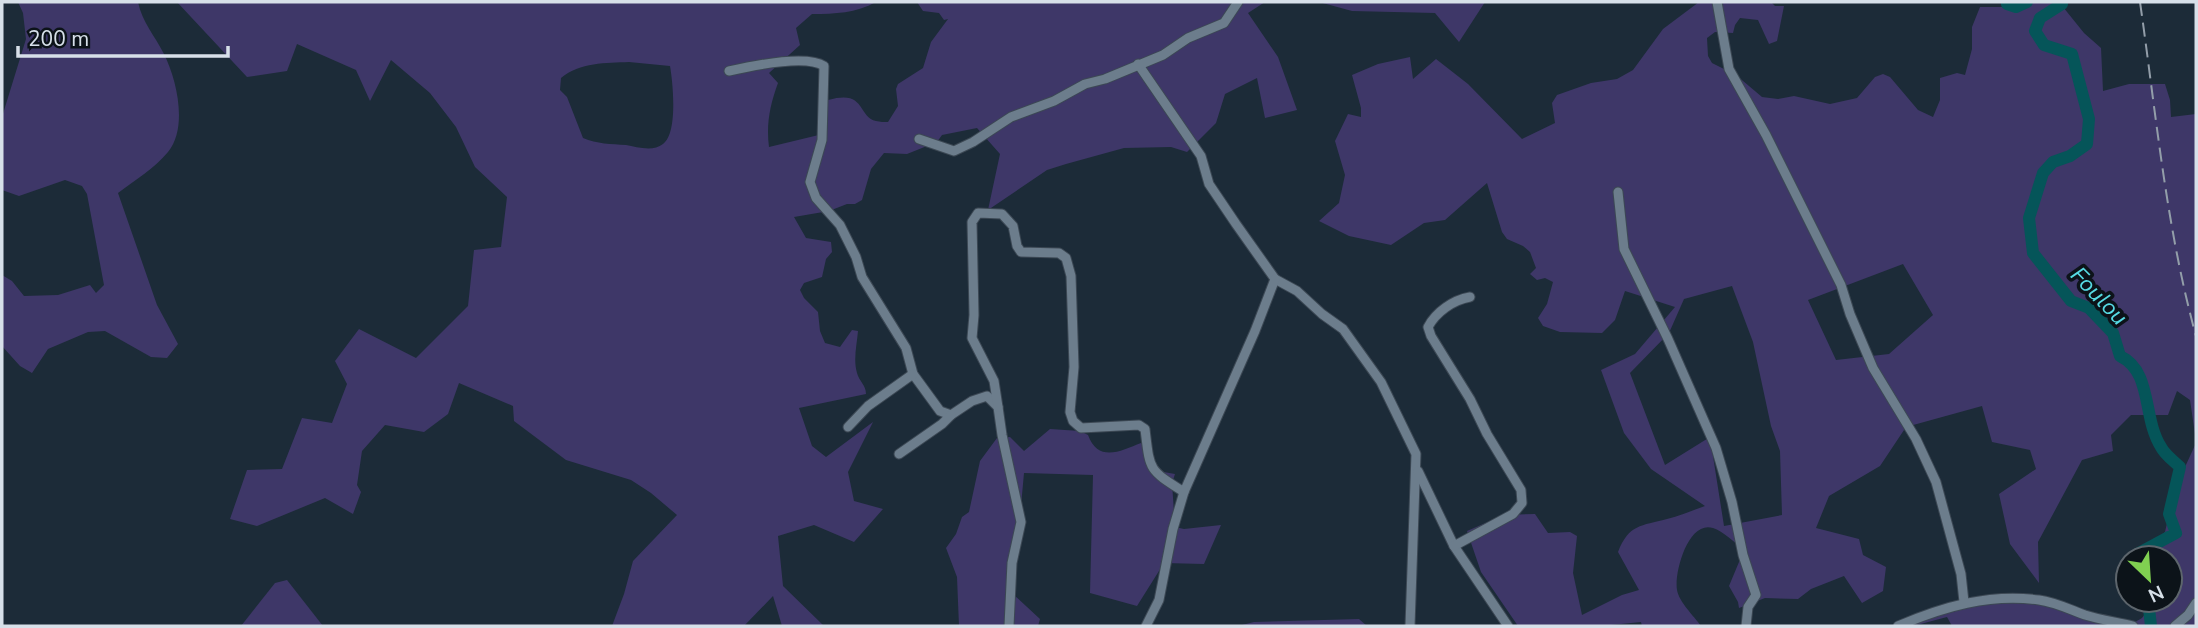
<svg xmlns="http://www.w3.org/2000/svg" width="2198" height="628" font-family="'Nunito Sans',sans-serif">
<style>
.green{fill:#3e3768;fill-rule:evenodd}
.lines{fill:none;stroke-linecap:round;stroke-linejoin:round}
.river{stroke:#055559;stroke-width:12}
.minor-casing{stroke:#3c4854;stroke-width:11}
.minor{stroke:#6c7d8c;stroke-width:9}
.rail{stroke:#939ea9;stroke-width:2;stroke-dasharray:14 7;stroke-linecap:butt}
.labels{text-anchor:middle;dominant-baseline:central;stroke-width:7;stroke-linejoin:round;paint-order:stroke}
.water-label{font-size:23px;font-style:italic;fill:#56dae3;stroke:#0c1319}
</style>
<rect width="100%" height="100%" fill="#1c2b38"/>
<!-- green -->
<g class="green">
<path d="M18,2H138C142,22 155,36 164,54C177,80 188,128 168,152C154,169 135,180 118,193L157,305L178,344L167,358L151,357L105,331L88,332L48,349L32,373L20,366L2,346V275L12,281L24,296L58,295L90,285L96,293L104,285L87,194L82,186L65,180L19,196L2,190V117L26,39L23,13Z"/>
<path d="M177,2H876C856,13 835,14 812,14L796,28L800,45L769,73L778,83C770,105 766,124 769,147L827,133L828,100C866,89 857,116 876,121C880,122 884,122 888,122L898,106L896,89L898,84L923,68L931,42L948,19L944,20L939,13L923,11L917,2H1265L1248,13L1278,57L1297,110L1265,118L1257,78L1225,94L1216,123L1187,152L1171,147L1124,148L1066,164L1047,170L988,210L1000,154L977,128L942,135L937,142L907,154L884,153L871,169L862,200L855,204H847L829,211L794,217L806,238L831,242L832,252L826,259L822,277L804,283L800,290L804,298L818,312L820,331L825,343L840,347L852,330L858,331C857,344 853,359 857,373C859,381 866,385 866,394L799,408L812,446L826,457L873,422L848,472L854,501L883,509L854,542L814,525L778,536L783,586L824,626H782L773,596L744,626H612L624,594L633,561L677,515L651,493L631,480L566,460L514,421L513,406L459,383L448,414L424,432L385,425L362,451L357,485L361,492L353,514L325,498L257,526L230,519L247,470L282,469L302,418L332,423L347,384L335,361L359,329L416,358L468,306L474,250L501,247L507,197L475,167L456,127L430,93L391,60L370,101L356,70L297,44L287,71L247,77ZM629,62L670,66C673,83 678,133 663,144C653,152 637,147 626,145C611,144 597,144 583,138L567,97L560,90L561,78C580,62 606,63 629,62Z"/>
<polygon points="1319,2 1485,2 1459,42 1435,13 1352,11"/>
<path d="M1699,2H1771L1775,6H1784L1777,41L1769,44L1758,20L1740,18L1735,25L1733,33L1715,32L1707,38L1708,56L1712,63L1736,75L1762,97L1778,99L1794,96L1830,104L1857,98L1875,77L1883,74L1890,77L1918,110L1933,117L1940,100V78L1957,73L1965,75L1972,49V27L1980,7H2015L2027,2H2059L2084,33L2101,48L2103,91L2129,84H2165L2170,100L2171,117L2196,114V441L2190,400L2177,391L2168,415H2131L2111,435L2113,451L2082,460L2038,542L2039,583L2010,544L1999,494L2036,469L2030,450L1992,442L1982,406L1906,427L1880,466L1829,496L1816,528L1859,539L1863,555L1886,567L1883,591L1862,603L1844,576L1811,589L1798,599L1765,598L1739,608L1738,602L1729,586L1744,550C1735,543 1723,531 1713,528C1688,520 1674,573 1677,590C1679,602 1694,616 1701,626H1642L1641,622L1611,625V626H1518L1481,572L1467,531L1504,515L1535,514L1548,533L1570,532L1577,536L1573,573L1582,615L1622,595L1639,590L1618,552C1629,524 1641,526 1667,519C1680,516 1693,510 1705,506L1651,469L1624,433L1601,370L1635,354L1675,307L1625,291L1615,320L1602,333L1560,332L1543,326L1538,318L1547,304L1553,282L1545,278L1537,280L1530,274L1536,268L1530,252L1523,246L1507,239L1502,232L1487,183L1445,220L1424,223L1391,245L1349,236L1319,221L1339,203L1345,175L1335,141L1348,114L1361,117V108L1352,75L1378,64L1410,57L1413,79L1436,59L1468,84L1522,139L1555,123L1552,103L1557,95L1591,83L1617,79L1633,70L1663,29ZM1903,264L1933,315L1889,354L1836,360L1808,300ZM1732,286L1753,342L1771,426L1780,451L1782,515L1724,526L1710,437L1665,465L1630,373L1669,333L1684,299Z"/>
<path d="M1050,429L1080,431L1088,435C1098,463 1121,451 1141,443L1148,448L1158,471L1175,474L1172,483L1175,527L1184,529L1221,525L1204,564L1164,563L1137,606L1090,593L1093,475L1024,473L1013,594L1040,619L1038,626H959L957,577L946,548L956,534L962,517L969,512L980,461L997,438L1010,437L1024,451Z"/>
<polygon points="2196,443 2196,626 1952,626 1947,617 1913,626 1898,626 1964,602 2042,600 2130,625 2142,618 2150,607 2148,600 2170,600 2170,558 2137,558 2137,554 2165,532 2180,467 2185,467"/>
<polygon points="287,580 323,626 241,626 275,583"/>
<polygon points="1359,619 1367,626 1238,626 1254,622"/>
</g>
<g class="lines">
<!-- river -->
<g class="river">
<polyline points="2008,2 2007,4 2016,7 2027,2"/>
<path d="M2059,2L2062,4L2040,18L2035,31L2044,45L2072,54L2089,119L2087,144L2070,156L2053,162L2043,173L2029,218L2033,253L2071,301L2089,308L2113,333L2120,356C2153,372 2142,417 2161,447C2165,455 2174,461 2180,467L2169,514L2176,533L2137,554V558"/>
<polyline points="2148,600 2151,626"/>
</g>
<defs>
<g id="minor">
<polyline points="1717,2 1729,69 1766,135 1841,285 1850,314 1873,368 1916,439 1936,482 1961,574 1964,602"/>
<polyline points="1138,64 1201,156 1209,184 1236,224 1275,279 1297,291 1322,314 1343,329 1381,382 1416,454 1410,626"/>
<path d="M729,71C751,66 806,54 824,66L822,140L810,182L816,198L840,225L856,257L862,277L906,348L913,374L940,411L951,415L972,401L987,396L998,407L1002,435L1021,522L1012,563L1009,626"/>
<polyline points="919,139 954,151 973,142 1011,117 1054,101 1085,84 1105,79 1163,55 1188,38 1224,23 1238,2"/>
<polyline points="1618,192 1624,249 1668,339 1716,448 1732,502 1743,555 1756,595 1748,607 1746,626"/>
<path d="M998,407L994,381L972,338L974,315L972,222L978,213L1002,214L1013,226L1017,246L1021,252L1059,253L1066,258L1071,276L1074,367L1070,412L1073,421L1081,428L1139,425L1145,429C1150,471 1148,469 1184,492"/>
<polyline points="848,427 868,406 913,374"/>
<polyline points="899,454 942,424 951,415"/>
<polyline points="1418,471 1454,546 1508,626"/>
<path d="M1454,546L1513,514L1522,503L1521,490L1487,434L1470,399L1431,336L1428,327C1436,312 1453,300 1470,297"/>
<polyline points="1146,626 1159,600 1173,529 1184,492 1255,331 1275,279"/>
<path d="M1898,626C1943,607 1989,593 2039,600C2055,602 2071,610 2085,615C2101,620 2117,622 2133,626"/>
<polyline points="2175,626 2188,615 2196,603"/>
</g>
</defs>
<!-- minor casing -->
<use href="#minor" class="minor-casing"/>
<!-- minor -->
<use href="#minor" class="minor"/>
<!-- rail -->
<path class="rail" d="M2140,2C2156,113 2166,227 2196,336"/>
</g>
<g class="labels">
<!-- water labels -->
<g class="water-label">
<text transform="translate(2099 296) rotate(46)">Foulou</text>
</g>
</g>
<!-- border -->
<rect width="2198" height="628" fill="none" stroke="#d7e0e9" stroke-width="7"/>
<!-- north arrow -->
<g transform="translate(2149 579) rotate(155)"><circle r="33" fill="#0c1319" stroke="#5d656c" stroke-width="2"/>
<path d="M0-5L12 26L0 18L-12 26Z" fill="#80d051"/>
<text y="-10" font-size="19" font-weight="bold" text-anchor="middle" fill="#d7e0e9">N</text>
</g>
<!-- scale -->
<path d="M18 46v10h210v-10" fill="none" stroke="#d7e0e9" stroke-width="3.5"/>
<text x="28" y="46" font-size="21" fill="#d7e0e9" stroke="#0c1319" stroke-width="5" paint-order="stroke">200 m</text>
</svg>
